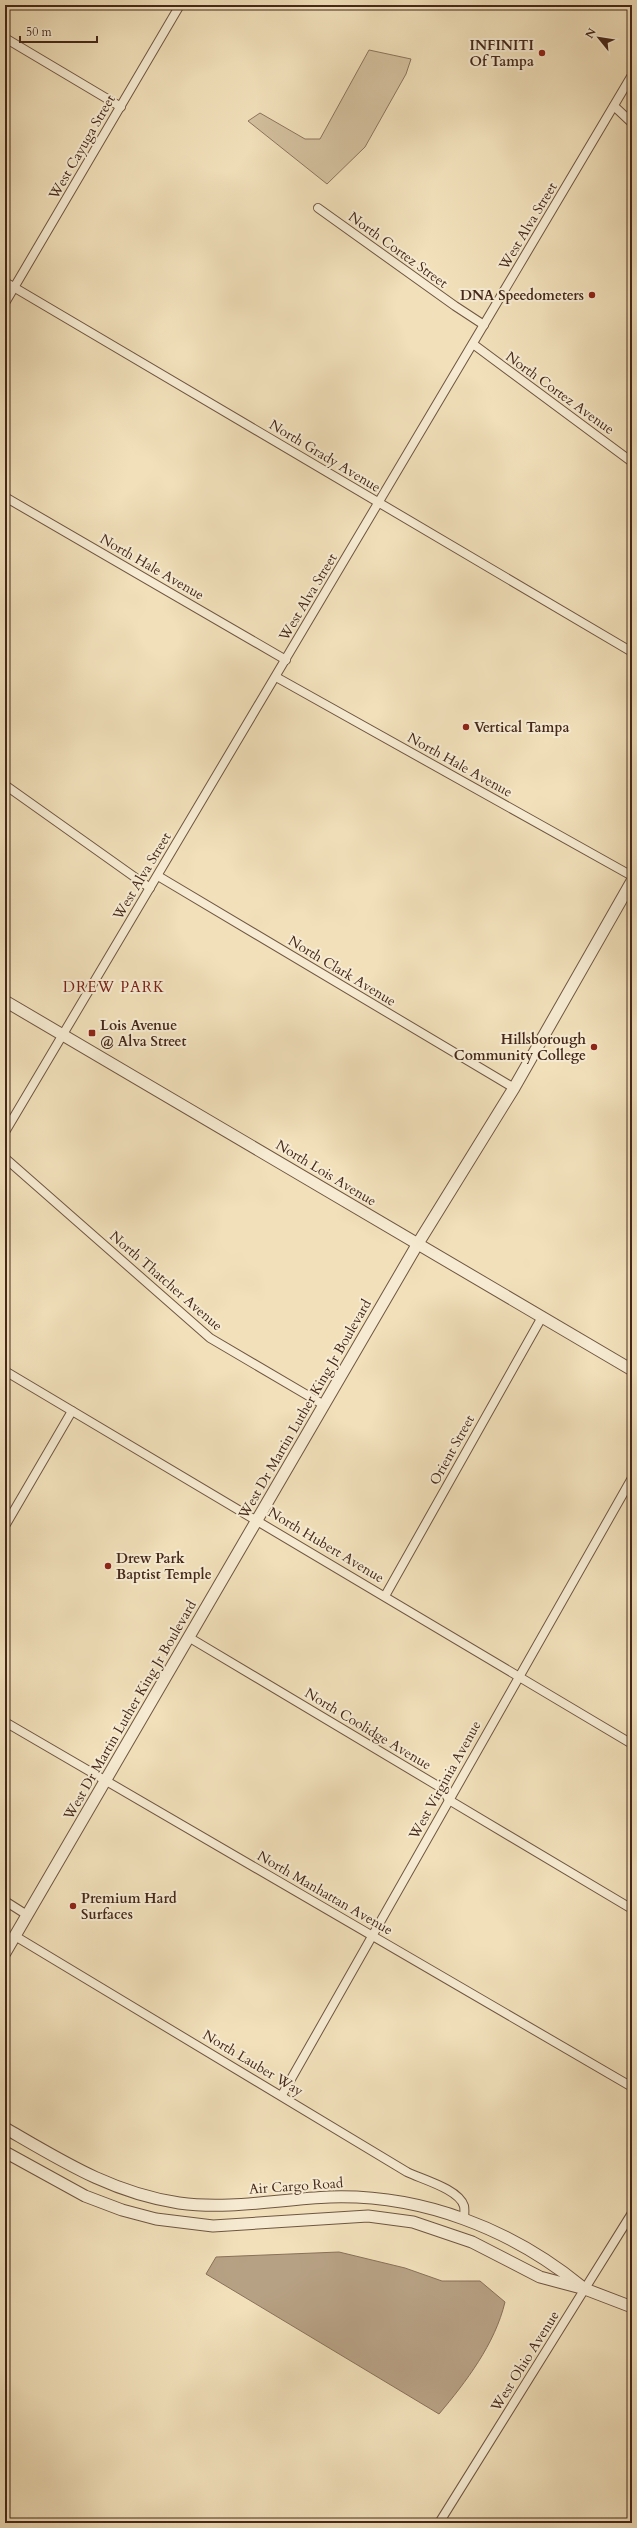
<svg xmlns="http://www.w3.org/2000/svg" width="637" height="2528" font-family="Cardo,serif">
<style>
.green{fill:#d4c19f;stroke:#8c745c}
.water{fill:#b7a184;stroke:#89715a}
.lines{fill:none;stroke-linecap:round;stroke-linejoin:round}
.minor-casing{stroke:#705642;stroke-width:10}
.tertiary-casing{stroke:#705642;stroke-width:13}
.minor{stroke:#f6ebd2;stroke-width:8}
.tertiary{stroke:#f6ebd2;stroke-width:11}
.poi-dot{fill:#8f2418;stroke:#f6ebd2;stroke-width:1.5}
.labels{text-anchor:middle;dominant-baseline:central;stroke-width:4;stroke-linejoin:round;paint-order:stroke}
.poi-label{font-size:14px;font-weight:bold;fill:#45281a;stroke:#f6ebd2;text-anchor:start}
.street-label{font-size:14px;fill:#45281a;stroke:#f6ebd2}
.neighbourhood-label{font-size:15px;letter-spacing:1px;fill:#7a1f14;stroke:#f6ebd2}
</style>
<rect width="100%" height="100%" fill="#f1e0ba"/>
<filter id="stains"><feTurbulence type="fractalNoise" baseFrequency=".005" numOctaves="4"/><feColorMatrix values="0 0 0 0 .2 0 0 0 0 .09 0 0 0 0 .02 0 0 0 .5 -.17"/></filter>
<radialGradient id="worn" r=".72"><stop offset=".6" stop-color="#630" stop-opacity="0"/><stop offset="1" stop-color="#630" stop-opacity=".3"/></radialGradient>
<!-- green -->
<polygon class="green" points="369,50 411,59 406,74 365,147 327,184 248,121 260,113 305,139 320,139"/>
<!-- water -->
<path class="water" d="M339,2252L405,2268L442,2281H480L505,2302C495,2344 466,2382 439,2414L206,2274L216,2257Z"/>
<g class="lines">
<defs>
<g id="minor">
<polyline points="5,38 121,107"/>
<polyline points="614,106 632,123"/>
<polyline points="318,208 455,306 484,325"/>
<polyline points="5,282 632,652"/>
<polyline points="5,303 180,5"/>
<polyline points="473,344 632,462"/>
<polyline points="5,497 286,660"/>
<polyline points="276,677 632,876"/>
<polyline points="5,785 150,888"/>
<polyline points="158,876 514,1088"/>
<polyline points="5,1132 632,75"/>
<polyline points="5,1158 210,1338 324,1405"/>
<polyline points="5,1371 632,1744"/>
<polyline points="5,1526 72,1411"/>
<polyline points="385,1596 542,1317"/>
<polyline points="190,1638 443,1789 449,1800 632,1909"/>
<polyline points="5,1722 632,2087"/>
<polyline points="5,1901 27,1915"/>
<path d="M15,1936L407,2172C421,2179 459,2189 464,2206C465,2210 464,2215 464,2219"/>
<polyline points="282,2095 632,1478"/>
<polyline points="439,2523 632,2213"/>
</g>
<g id="tertiary">
<polyline points="5,1001 632,1370"/>
<polyline points="5,1953 417,1245 514,1088 632,881"/>
<path d="M5,2128C62,2161 112,2193 179,2203C230,2210 280,2199 330,2197C422,2194 511,2229 581,2286"/>
<polyline points="5,2152 85,2196 122,2210 156,2219 213,2226 368,2216 413,2222 472,2242 540,2277 585,2289 632,2307"/>
</g>
</defs>
<!-- minor casing -->
<use href="#minor" class="minor-casing"/>
<!-- tertiary casing -->
<use href="#tertiary" class="tertiary-casing"/>
<!-- minor -->
<use href="#minor" class="minor"/>
<!-- tertiary -->
<use href="#tertiary" class="tertiary"/>
</g>
<!-- markers -->
<g class="poi-dot">
<circle cx="542" cy="53" r="4"/>
<circle cx="592" cy="295" r="4"/>
<circle cx="466" cy="727" r="4"/>
<rect x="88" y="1029" width="8" height="8" rx="2"/>
<circle cx="594" cy="1047" r="4"/>
<circle cx="108" cy="1566" r="4"/>
<circle cx="73" cy="1906" r="4"/>
</g>
<g class="labels">
<!-- poi labels -->
<g class="poi-label">
<text x="534" y="45" text-anchor="end">INFINITI<tspan x="534" dy="16">Of Tampa</tspan></text>
<text x="584" y="295" text-anchor="end">DNA Speedometers</text>
<text x="474" y="727">Vertical Tampa</text>
<text x="100" y="1025">Lois Avenue<tspan x="100" dy="16">@ Alva Street</tspan></text>
<text x="586" y="1039" text-anchor="end">Hillsborough<tspan x="586" dy="16">Community College</tspan></text>
<text x="116" y="1558">Drew Park<tspan x="116" dy="16">Baptist Temple</tspan></text>
<text x="81" y="1898">Premium Hard<tspan x="81" dy="16">Surfaces</tspan></text>
</g>
<!-- street labels -->
<g class="street-label">
<text transform="translate(82 147) rotate(-60)">West Cayuga Street</text>
<text transform="translate(528 226) rotate(-59)">West Alva Street</text>
<text transform="translate(398 250) rotate(36)">North Cortez Street</text>
<text transform="translate(560 393) rotate(36)">North Cortez Avenue</text>
<text transform="translate(325 456) rotate(31)">North Grady Avenue</text>
<text transform="translate(152 567) rotate(30)">North Hale Avenue</text>
<text transform="translate(308 597) rotate(-59)">West Alva Street</text>
<text transform="translate(460 765) rotate(29)">North Hale Avenue</text>
<text transform="translate(142 876) rotate(-59)">West Alva Street</text>
<text transform="translate(342 971) rotate(31)">North Clark Avenue</text>
<text transform="translate(326 1173) rotate(31)">North Lois Avenue</text>
<text transform="translate(166 1281) rotate(41)">North Thatcher Avenue</text>
<text transform="translate(305 1409) rotate(-60)">West Dr Martin Luther King Jr Boulevard</text>
<text transform="translate(452 1450) rotate(-61)">Orient Street</text>
<text transform="translate(326 1545) rotate(31)">North Hubert Avenue</text>
<text transform="translate(130 1710) rotate(-60)">West Dr Martin Luther King Jr Boulevard</text>
<text transform="translate(368 1729) rotate(31)">North Coolidge Avenue</text>
<text transform="translate(445 1780) rotate(-61)">West Virginia Avenue</text>
<text transform="translate(325 1893) rotate(30)">North Manhattan Avenue</text>
<text transform="translate(253 2063) rotate(31)">North Lauber Way</text>
<text transform="translate(296 2186) rotate(-4)">Air Cargo Road</text>
<text transform="translate(525 2361) rotate(-58)">West Ohio Avenue</text>
</g>
<!-- neighbourhood labels -->
<g class="neighbourhood-label">
<text x="114" y="987">DREW PARK</text>
</g>
</g>
<!-- margin -->
<rect width="637" height="2528" fill="none" stroke="#f1e0ba" stroke-width="20"/>
<rect x="6" y="6" width="625" height="2516" fill="none" stroke="#45281a" stroke-width="2"/>
<rect x="10" y="10" width="617" height="2508" fill="none" stroke="#45281a"/>
<!-- north arrow -->
<g transform="translate(599 38) rotate(300)" stroke="#f6ebd2" stroke-width="3" paint-order="stroke">
<path d="M0-3L7 15L0 10L-7 15Z" fill="#45281a"/>
<text y="-6" font-size="11" font-weight="bold" text-anchor="middle" fill="#45281a">N</text>
</g>
<!-- scale -->
<path d="M20 36v6h77v-6" fill="none" stroke="#45281a" stroke-width="2"/>
<text x="26" y="36" font-size="12" fill="#45281a" stroke="#f6ebd2" stroke-width="3" paint-order="stroke">50 m</text>
<rect width="100%" height="100%" filter="url(#stains)"/>
<rect width="100%" height="100%" fill="url(#worn)"/>
</svg>
